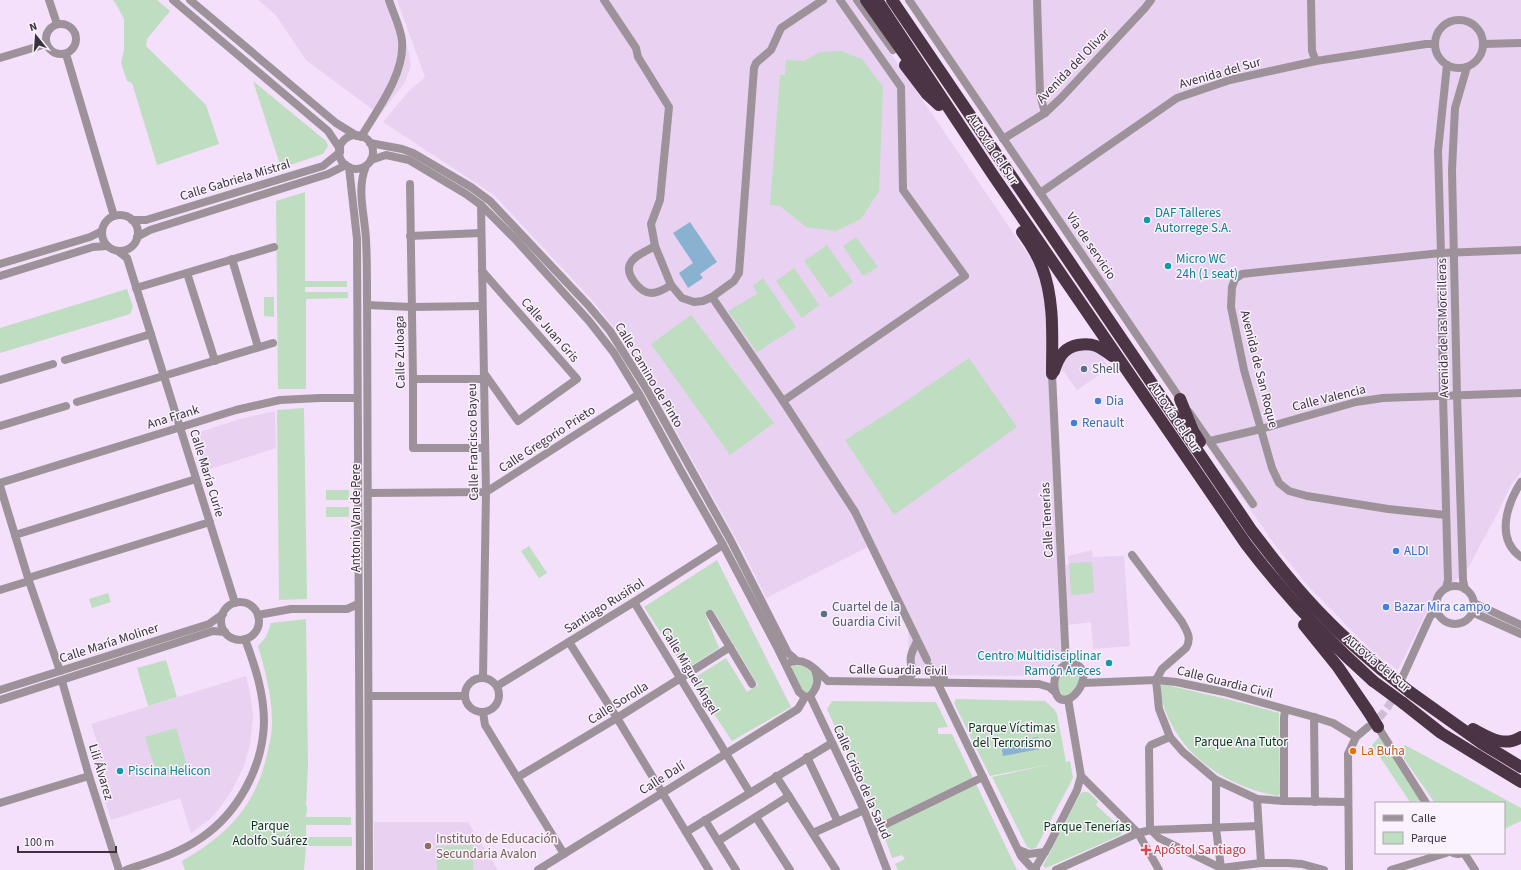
<svg xmlns="http://www.w3.org/2000/svg" width="1521" height="870" font-family="'Source Sans 3',sans-serif">
<style>
.built{fill:#e9d1f2}
.green{fill:#bfddc1}
.water{fill:#89b2d0}
.lines{fill:none;stroke-linecap:round;stroke-linejoin:round}
.minor-tunnel{stroke:#cfbdd5;stroke-width:8;stroke-dasharray:8 4;stroke-linecap:butt}
.minor{stroke:#9e929a;stroke-width:8}
.highway{stroke:#4b3444;stroke-width:12}
.highway-bridge{stroke:#4b3444;stroke-width:12}
.culture-dot{fill:#0f9aa8;stroke:#faf2fd;stroke-width:1.5}
.service-dot{fill:#5c6f8a;stroke:#faf2fd;stroke-width:1.5}
.shop-dot{fill:#3f7fe0;stroke:#faf2fd;stroke-width:1.5}
.food-dot{fill:#e8710a;stroke:#faf2fd;stroke-width:1.5}
.education-dot{fill:#8d6e63;stroke:#faf2fd;stroke-width:1.5}
.health-dot{fill:#e0444e;stroke:#faf2fd;stroke-width:1.5}
.labels{text-anchor:middle;dominant-baseline:central;stroke-width:3;stroke-linejoin:round;paint-order:stroke}
.street-label{font-size:13px;fill:#3a333d;stroke:#faf2fd}
.culture-label{font-size:13px;fill:#0d838f;stroke:#faf2fd;text-anchor:start}
.service-label{font-size:13px;fill:#4e5e75;stroke:#faf2fd;text-anchor:start}
.shop-label{font-size:13px;fill:#366cbe;stroke:#faf2fd;text-anchor:start}
.park-label{font-size:13px;fill:#003c11;stroke:#faf2fd}
.food-label{font-size:13px;fill:#c56008;stroke:#faf2fd;text-anchor:start}
.education-label{font-size:13px;fill:#785e54;stroke:#faf2fd;text-anchor:start}
.health-label{font-size:13px;fill:#be3a42;stroke:#faf2fd;text-anchor:start}
</style>
<rect width="100%" height="100%" fill="#f4e0fb"/>
<!-- built -->
<g class="built">
<polygon points="258,0 391,0 409,53 411,66 405,82 380,115 306,60 275,14"/>
<polygon points="397,0 854,0 1040,272 1043,280 1049,366 1061,655 1059,660 1044,676 909,675 908,627 868,547 766,598 744,553 641,368 617,332 592,300 494,195 383,122 408,92 425,77"/>
<polygon points="909,0 1521,0 1521,472 1510,487 1497,514 1468,568 1455,581 1444,585 1436,593 1398,670 1377,655 1359,638 1308,586 1275,545 1232,483"/>
<polygon points="1076,348 1099,351 1109,368 1077,390 1064,372 1062,371 1060,363"/>
<polygon points="275,411 276,448 204,471 194,434 240,419"/>
<polygon points="1092,550 1093,557 1124,556 1130,646 1093,649 1091,622 1068,625 1066,565 1069,564 1068,556"/>
<polygon points="246,676 251,698 253,718 250,744 244,766 232,790 222,805 210,819 191,833 180,798 111,820 92,760 102,756 91,724"/>
<polygon points="374,822 468,822 498,870 374,870"/>
</g>
<!-- green -->
<g class="green">
<polygon points="113,0 157,0 170,11 147,39 146,46 206,105 219,144 157,165 132,83 127,81 121,63 124,50 124,19 116,4"/>
<polygon points="841,51 862,59 883,87 879,191 861,219 836,231 806,227 780,206 770,205 780,75 785,75 786,60 804,61 820,52"/>
<polygon points="253,81 326,141 328,146 323,154 281,168"/>
<polygon points="305,192 305,281 347,281 347,287 305,287 305,292 348,292 348,298 306,299 306,389 278,389 276,201"/>
<polygon points="856,237 878,267 863,276 843,246"/>
<polygon points="827,245 853,282 830,298 804,261"/>
<polygon points="794,268 819,305 802,318 776,281"/>
<polygon points="763,278 796,327 757,352 728,311 757,294 753,286"/>
<polygon points="127,289 133,307 130,314 0,353 0,328"/>
<polygon points="264,297 274,297 274,317 264,316"/>
<polygon points="691,315 774,423 730,455 651,344"/>
<polygon points="969,358 1017,427 894,515 845,440 894,409"/>
<polygon points="304,408 307,599 279,600 277,410"/>
<rect x="326" y="490" width="23" height="10"/>
<rect x="326" y="507" width="23" height="10"/>
<polygon points="529,546 547,573 539,578 521,551"/>
<polygon points="717,560 791,707 732,741 691,680 726,658 747,692 758,685 713,610 705,614 719,648 685,670 644,607"/>
<polygon points="1092,562 1094,593 1071,595 1069,563"/>
<polygon points="108,593 111,602 92,608 89,599"/>
<path d="M306,619L308,765L306,806H307V813H306V817H351V825H306V837H352V846H306L304,870H185L182,861C227,835 256,806 267,754C270,743 272,732 272,721C272,696 265,670 258,646L266,637L271,623Z"/>
<polygon points="166,660 177,697 148,706 137,668"/>
<path d="M793,665C811,665 821,677 808,693L803,692L791,669Z"/>
<path d="M1069,666L1074,667C1084,680 1078,688 1066,697L1062,695L1057,686L1059,675Z"/>
<path d="M1162,684L1231,700L1279,713L1280,794L1277,796C1269,794 1259,792 1251,789C1206,774 1165,736 1160,687Z"/>
<polygon points="956,699 1045,701 1054,709 1057,714 1066,762 1070,761 1073,778 1036,848 1031,849 1027,847 992,777 1057,763 990,776 954,703"/>
<polygon points="832,701 936,702 948,727 938,728 938,734 952,734 973,778 879,823 827,709"/>
<polygon points="176,728 188,769 158,778 145,737"/>
<polygon points="1380,736 1423,800 1410,802 1372,745"/>
<polygon points="1405,745 1521,808 1521,821 1504,829 1504,803 1435,803 1400,753"/>
<polygon points="976,784 1017,870 898,870 895,864 905,859 902,855 892,858 882,830"/>
<polygon points="1083,792 1088,792 1098,801 1096,805 1119,826 1122,830 1121,835 1046,868 1043,866 1080,794"/>
<polygon points="473,845 473,870 437,870 436,846"/>
</g>
<!-- water -->
<g class="water">
<polygon points="690,222 717,262 700,274 703,278 688,288 679,273 693,263 673,233"/>
<polygon points="1038,737 1040,749 1003,756 1001,744"/>
</g>
<g class="lines">
<!-- minor-tunnel -->
<path class="minor-tunnel" d="M1370,725C1384,715 1389,706 1396,692"/>
<!-- minor -->
<g class="minor">
<polyline points="49,0 57,24"/>
<polyline points="173,0 328,131 340,149"/>
<polyline points="190,0 336,123 357,136"/>
<polyline points="604,0 636,48 638,57 669,107 660,200 651,224 655,246 671,285 682,298 694,302 703,301 712,297 734,281 739,273 754,68 756,63 771,50 781,28 823,0"/>
<polyline points="857,0 893,50"/>
<polyline points="909,0 1183,403"/>
<polyline points="1037,0 1040,94 1045,113"/>
<polyline points="1311,0 1312,51 1316,61"/>
<circle cx="1459" cy="44" r="24"/>
<circle cx="61" cy="39" r="15"/>
<polyline points="1483,44 1521,43"/>
<polyline points="66,54 114,216"/>
<polyline points="0,58 46,44"/>
<circle cx="356" cy="152" r="17"/>
<path d="M361,137C377,110 405,74 402,41C401,28 393,13 389,0"/>
<polyline points="1003,139 1045,113 1061,98 1145,8 1151,0"/>
<polyline points="370,143 402,149 413,153 471,187 490,201 588,305 610,331 646,388 731,541 788,653 796,660"/>
<path d="M371,160L386,155L409,160L466,194L481,205L516,240L589,321L614,353L639,394L681,471L723,545L778,649L799,692L805,697L810,696C818,687 819,680 815,670"/>
<path d="M366,166C356,190 365,215 366,240C367,257 367,275 367,293L369,870"/>
<polyline points="349,167 357,239 360,870"/>
<polyline points="410,184 413,379 413,448 484,448"/>
<polyline points="1040,193 1177,98 1230,80 1316,61 1426,44 1435,44"/>
<polyline points="481,205 486,492 483,678"/>
<circle cx="120" cy="233" r="18"/>
<polyline points="132,220 146,220 323,166 340,152"/>
<polyline points="410,236 481,233"/>
<polyline points="137,237 150,230 328,174 346,165"/>
<path d="M655,246C647,251 634,255 630,264C625,275 641,293 651,293C658,293 665,289 671,285"/>
<polyline points="118,251 127,258 235,603"/>
<polyline points="232,259 258,347"/>
<polyline points="0,264 90,237 102,231"/>
<polyline points="482,271 577,379 518,421 484,373"/>
<polyline points="187,273 215,361"/>
<polyline points="0,276 93,247 107,246"/>
<polyline points="136,288 274,247"/>
<polyline points="712,297 783,401 855,512 927,660"/>
<polyline points="367,305 411,307 482,306"/>
<polyline points="65,360 151,334"/>
<polyline points="1052,374 1066,664"/>
<polyline points="413,379 484,379"/>
<polyline points="0,380 53,364"/>
<polyline points="783,401 965,276 903,190 901,87 840,0"/>
<polyline points="77,402 273,343"/>
<polyline points="1189,412 1253,504"/>
<polyline points="0,426 66,406"/>
<polyline points="1210,441 1261,429 1356,402 1383,398 1521,393"/>
<path d="M1521,482C1507,504 1495,539 1521,557"/>
<polyline points="0,483 236,410 280,400 320,398 357,398"/>
<polyline points="0,486 29,581 60,671"/>
<polyline points="368,493 486,492 639,394"/>
<polyline points="1446,515 1388,509 1307,496 1289,491 1279,483 1272,468 1244,370 1231,307 1232,287 1235,279 1242,274 1441,253 1521,250"/>
<polyline points="15,535 196,479"/>
<path d="M1132,555L1182,622C1187,631 1192,638 1186,648L1162,669L1156,680L1159,709L1170,737L1183,752L1216,780L1257,799L1284,801L1348,802"/>
<polyline points="28,578 210,522"/>
<circle cx="1455" cy="605" r="19"/>
<polyline points="1446,588 1448,580 1443,395 1441,253 1438,151 1447,65"/>
<polyline points="1465,589 1463,580 1457,395 1452,170 1455,108 1467,67"/>
<polyline points="0,590 29,581"/>
<polyline points="634,602 750,793"/>
<circle cx="240" cy="621" r="19"/>
<polyline points="1474,603 1521,625"/>
<polyline points="1472,612 1521,634"/>
<polyline points="710,614 752,684"/>
<polyline points="258,615 291,609 347,609 358,604"/>
<polyline points="569,642 617,718 709,870"/>
<path d="M791,662C807,657 817,672 828,681"/>
<path d="M1073,663C1102,673 1062,720 1055,690C1052,677 1059,664 1073,663Z"/>
<polyline points="930,667 935,678 944,678"/>
<polyline points="1403,676 1428,621 1431,615 1438,612"/>
<circle cx="482" cy="695" r="17"/>
<path d="M902,679C921,675 908,669 911,656C912,651 915,646 917,641"/>
<polyline points="62,681 89,776 119,870"/>
<polyline points="828,681 1039,684 1049,687 1055,692"/>
<polyline points="937,682 1021,856 1030,866 1036,870"/>
<polyline points="1082,683 1156,680 1176,682 1224,692 1314,717 1333,723 1356,737"/>
<polyline points="497,686 634,602 723,545"/>
<polyline points="0,690 209,624 223,614"/>
<polyline points="369,696 465,696"/>
<polyline points="810,696 864,810 887,870"/>
<polyline points="0,700 213,631 225,632"/>
<polyline points="483,712 485,725 564,854"/>
<polyline points="1314,717 1315,802"/>
<polyline points="1378,727 1426,803"/>
<polyline points="807,757 838,822"/>
<polyline points="776,776 836,870"/>
<polyline points="1081,776 1138,833 1159,870"/>
<polyline points="518,777 617,718 730,647"/>
<polyline points="1216,780 1216,828 1221,868"/>
<polyline points="1257,799 1261,863"/>
<polyline points="1284,801 1284,718 1285,710"/>
<polyline points="0,803 89,776"/>
<polyline points="756,817 790,870"/>
<polyline points="705,820 736,870"/>
<polyline points="1151,830 1159,838 1221,868 1261,863 1288,863 1302,864 1324,870"/>
<polyline points="1151,830 1150,826 1149,748 1151,745 1170,737"/>
<polyline points="872,831 983,777"/>
<polyline points="686,832 832,743"/>
<polyline points="813,833 864,810"/>
<polyline points="718,841 789,796"/>
<polyline points="1019,850 1029,854 1045,852"/>
<polyline points="1453,853 1458,854 1464,853"/>
<polyline points="1464,853 1475,870"/>
<path d="M126,870C152,861 178,854 201,838C238,813 263,767 264,722C264,693 255,666 245,639"/>
<polyline points="538,870 798,709 805,697"/>
<polyline points="1034,870 1049,845 1077,790 1081,776 1068,699"/>
<polyline points="1056,870 1138,833 1151,830 1258,826"/>
<polyline points="1349,870 1348,754 1356,737 1368,727"/>
<polyline points="1391,870 1446,853"/>
</g>
<!-- highway -->
<g class="highway">
<polyline points="866,0 915,69"/>
<path d="M877,0L993,175L1246,544C1284,594 1326,639 1373,681"/>
<path d="M892,0L1252,531C1275,561 1298,591 1325,618C1343,637 1362,653 1382,670"/>
<polyline points="905,65 927,94 939,105"/>
<path d="M1022,232C1030,243 1037,254 1042,267C1055,301 1052,339 1052,374"/>
<path d="M1054,371C1056,365 1059,357 1064,352C1067,349 1073,346 1078,345C1093,342 1100,347 1112,356"/>
<polyline points="1180,399 1193,431 1200,442"/>
<polyline points="1304,625 1338,667 1368,711"/>
<polyline points="1410,692 1483,744 1521,767"/>
<polyline points="1403,703 1441,733 1521,782"/>
<path d="M1473,729C1488,737 1504,748 1521,737"/>
</g>
<!-- highway-bridge -->
<g class="highway-bridge">
<polyline points="1382,670 1410,692"/>
<polyline points="1373,681 1403,703"/>
<polyline points="1368,711 1378,727"/>
</g>
</g>
<!-- markers -->
<g class="culture-dot">
<circle cx="1147" cy="220" r="4"/>
<circle cx="1168" cy="266" r="4"/>
<circle cx="1109" cy="663" r="4"/>
<circle cx="120" cy="771" r="4"/>
</g>
<g class="service-dot">
<circle cx="1084" cy="369" r="4"/>
<circle cx="824" cy="614" r="4"/>
</g>
<g class="shop-dot">
<circle cx="1098" cy="401" r="4"/>
<circle cx="1074" cy="423" r="4"/>
<circle cx="1396" cy="551" r="4"/>
<circle cx="1386" cy="607" r="4"/>
</g>
<circle class="food-dot" cx="1353" cy="751" r="4"/>
<circle class="education-dot" cx="428" cy="846" r="4"/>
<path class="health-dot" d="M1144 844h4v4h4v4h-4v4h-4v-4h-4v-4h4z"/>
<g class="labels">
<!-- street labels -->
<g class="street-label">
<text transform="translate(1073 66) rotate(-46)">Avenida del Olivar</text>
<text transform="translate(1220 73) rotate(-16)">Avenida del Sur</text>
<text transform="translate(993 149) rotate(57)">Autovía del Sur</text>
<text transform="translate(235 180) rotate(-17)">Calle Gabriela Mistral</text>
<text transform="translate(1091 246) rotate(56)">Vía de servicio</text>
<text transform="translate(1443 328) rotate(-91)">Avenida de las Morcilleras</text>
<text transform="translate(550 330) rotate(49)">Calle Juan Gris</text>
<text transform="translate(400 352) rotate(-91)">Calle Zuloaga</text>
<text transform="translate(1259 369) rotate(76)">Avenida de San Roque</text>
<text transform="translate(649 375) rotate(59)">Calle Camino de Pinto</text>
<text transform="translate(1329 398) rotate(-14)">Calle Valencia</text>
<text transform="translate(173 417) rotate(-17)">Ana Frank</text>
<text transform="translate(1175 417) rotate(56)">Autovía del Sur</text>
<text transform="translate(547 439) rotate(-33)">Calle Gregorio Prieto</text>
<text transform="translate(473 442) rotate(-91)">Calle Francisco Bayeu</text>
<text transform="translate(207 473) rotate(73)">Calle María Curie</text>
<text transform="translate(356 518) rotate(-90)">Antonio Van de Pere</text>
<text transform="translate(1047 520) rotate(-93)">Calle Tenerías</text>
<text transform="translate(604 606) rotate(-32)">Santiago Rusiñol</text>
<text transform="translate(109 643) rotate(-18)">Calle María Moliner</text>
<text transform="translate(1377 663) rotate(40)">Autovía del Sur</text>
<text transform="translate(898 670) rotate(1)">Calle Guardia Civil</text>
<text transform="translate(690 671) rotate(59)">Calle Miguel Ángel</text>
<text transform="translate(1225 682) rotate(14)">Calle Guardia Civil</text>
<text transform="translate(618 703) rotate(-32)">Calle Sorolla</text>
<text transform="translate(101 772) rotate(73)">Lilí Álvarez</text>
<text transform="translate(662 778) rotate(-32)">Calle Dalí</text>
<text transform="translate(862 782) rotate(66)">Calle Cristo de la Salud</text>
</g>
<!-- culture labels -->
<g class="culture-label">
<text x="1155" y="213">DAF Talleres<tspan x="1155" dy="15">Autorrege S.A.</tspan></text>
<text x="1176" y="259">Micro WC<tspan x="1176" dy="15">24h (1 seat)</tspan></text>
<text x="1101" y="656" text-anchor="end">Centro Multidisciplinar<tspan x="1101" dy="15">Ramón Areces</tspan></text>
<text x="128" y="771">Piscina Helicon</text>
</g>
<!-- service labels -->
<g class="service-label">
<text x="1092" y="369">Shell</text>
<text x="832" y="607">Cuartel de la<tspan x="832" dy="15">Guardia Civil</tspan></text>
</g>
<!-- shop labels -->
<g class="shop-label">
<text x="1106" y="401">Dia</text>
<text x="1082" y="423">Renault</text>
<text x="1404" y="551">ALDI</text>
<text x="1394" y="607">Bazar Mira campo</text>
</g>
<!-- park labels -->
<g class="park-label">
<text x="1012" y="728">Parque Víctimas<tspan x="1012" dy="15">del Terrorismo</tspan></text>
<text x="1241" y="742">Parque Ana Tutor</text>
<text x="270" y="826">Parque<tspan x="270" dy="15">Adolfo Suárez</tspan></text>
<text x="1087" y="827">Parque Tenerías</text>
</g>
<!-- food labels -->
<g class="food-label">
<text x="1361" y="751">La Buha</text>
</g>
<!-- education labels -->
<g class="education-label">
<text x="436" y="839">Instituto de Educación<tspan x="436" dy="15">Secundaria Avalon</tspan></text>
</g>
<!-- health labels -->
<g class="health-label">
<text x="1154" y="850">Apóstol Santiago</text>
</g>
</g>
<!-- legend -->
<rect x="1375" y="802" width="130" height="52" fill="#faf2fd" stroke="#ada6b0"/>
<rect x="1383" y="815" width="20" height="6" fill="#9e929a" stroke="#ada6b0"/>
<text x="1411" y="822" font-size="12" fill="#3a333d">Calle</text>
<rect x="1383" y="832" width="20" height="12" fill="#bfddc1" stroke="#ada6b0"/>
<text x="1411" y="842" font-size="12" fill="#3a333d">Parque</text>
<!-- north arrow -->
<g transform="translate(36 36) rotate(343)" stroke="#faf2fd" stroke-width="3" paint-order="stroke">
<path d="M0-3L7 15L0 10L-7 15Z" fill="#3a333d"/>
<text y="-6" font-size="11" font-weight="bold" text-anchor="middle" fill="#3a333d">N</text>
</g>
<!-- scale -->
<path d="M18 846v6h98v-6" fill="none" stroke="#3a333d" stroke-width="2"/>
<text x="24" y="846" font-size="12" fill="#3a333d" stroke="#faf2fd" stroke-width="3" paint-order="stroke">100 m</text>
</svg>
